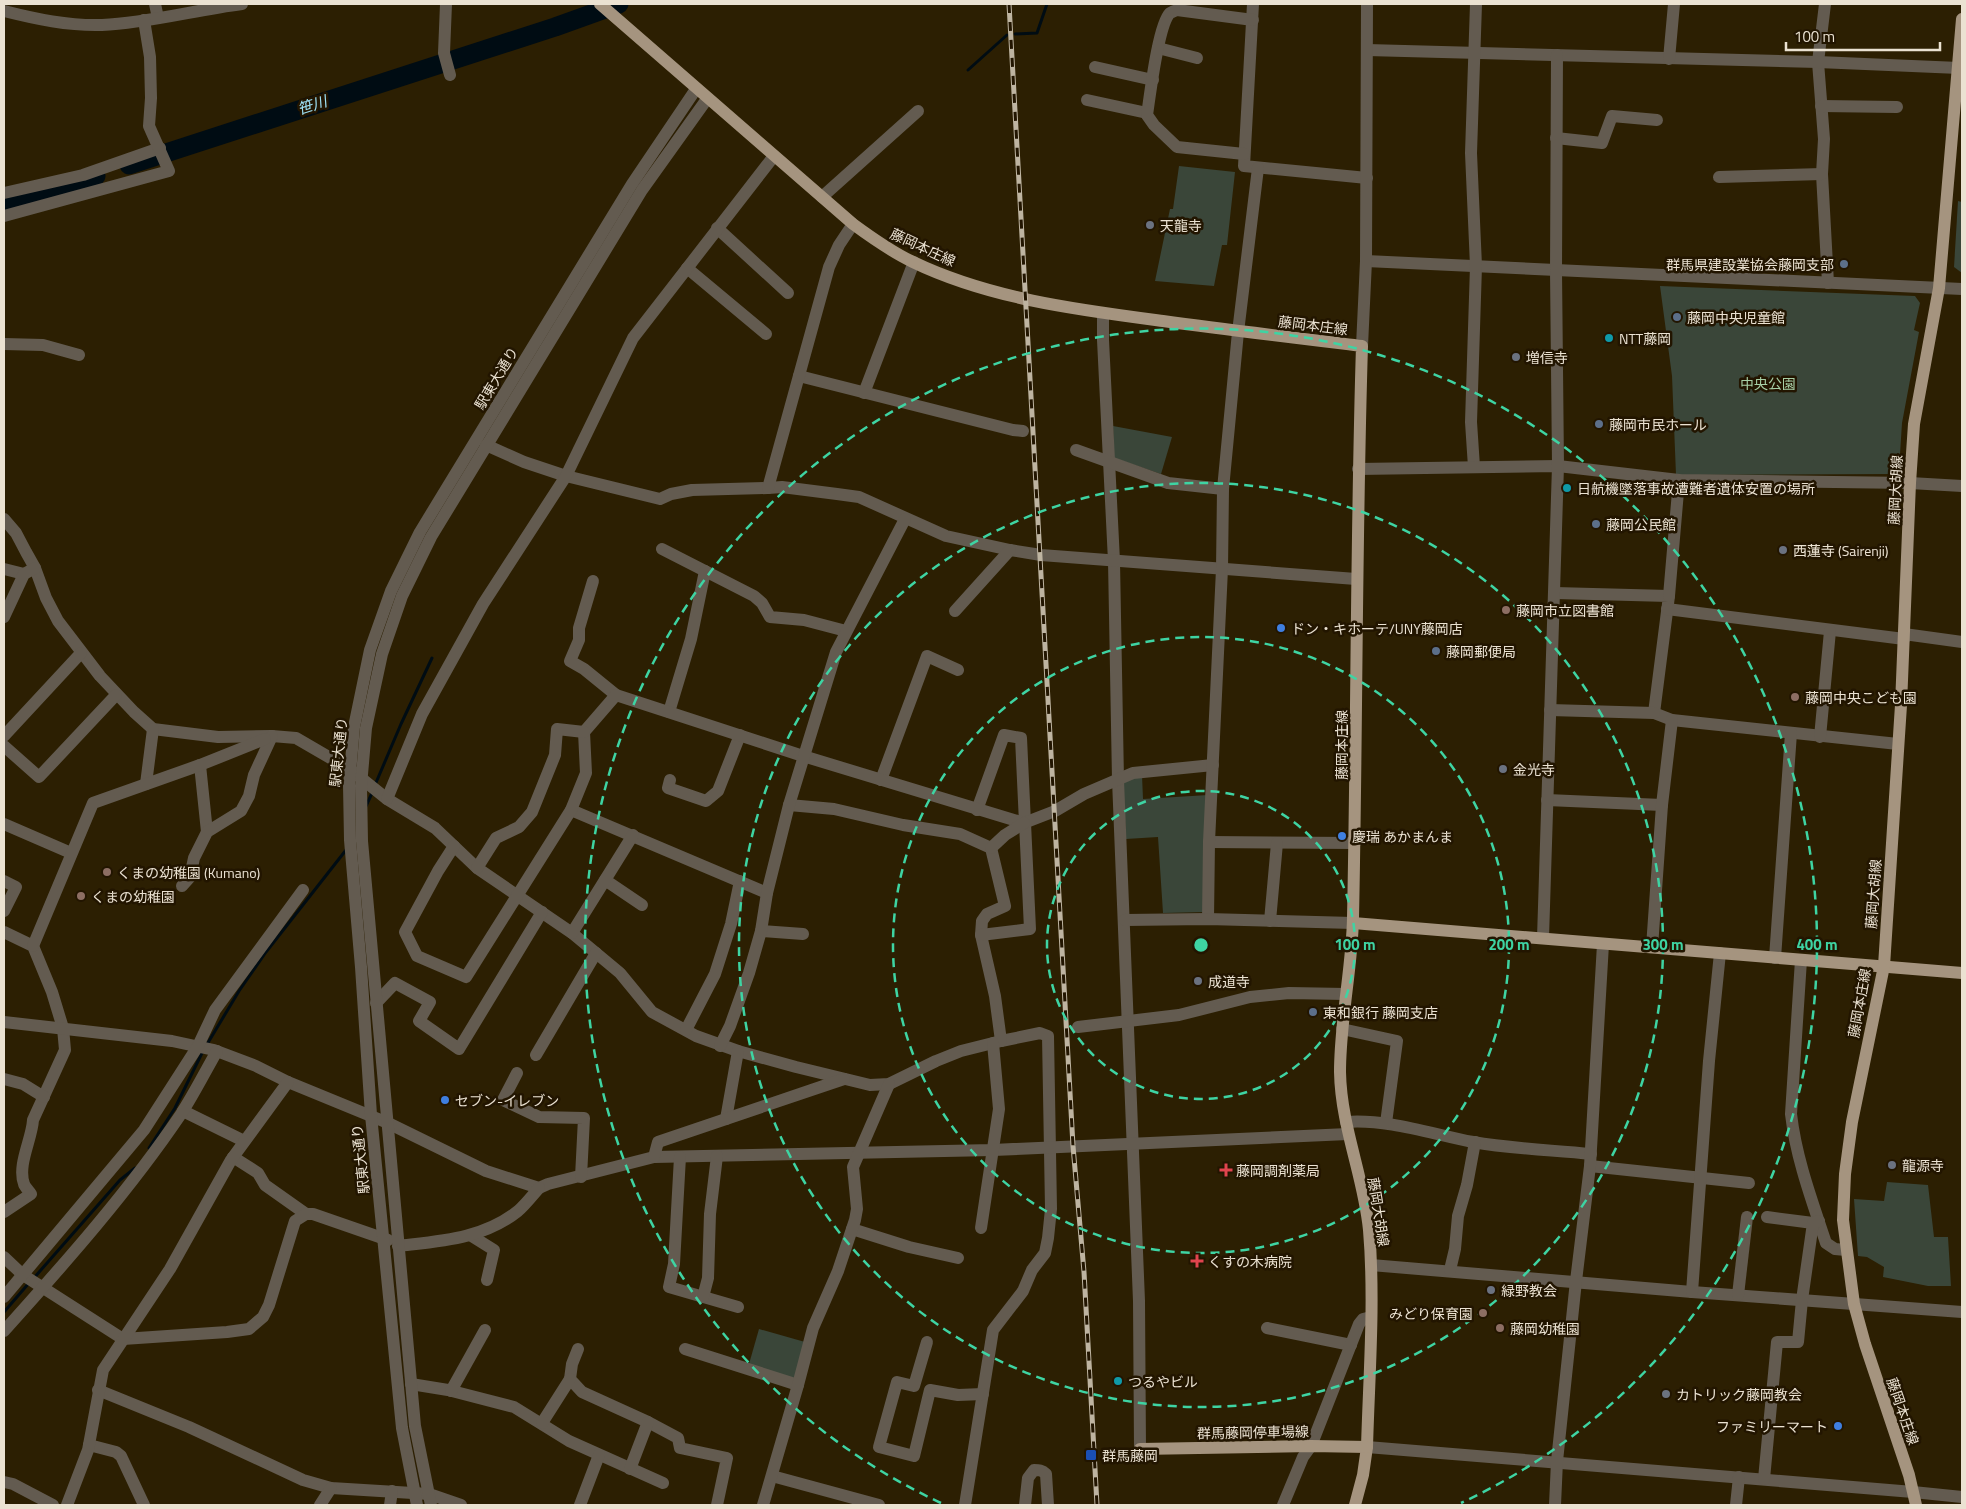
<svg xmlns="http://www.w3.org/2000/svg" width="1966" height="1509" font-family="'Titillium Web','Noto Sans JP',sans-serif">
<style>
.green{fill:#3a4639}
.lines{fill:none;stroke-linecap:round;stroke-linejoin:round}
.stream{stroke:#000c13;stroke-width:3}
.river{stroke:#000c13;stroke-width:19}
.minor{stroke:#635b50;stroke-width:12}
.major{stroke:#a5947f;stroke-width:12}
.rail-casing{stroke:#beb4a1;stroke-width:5}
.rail{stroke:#221500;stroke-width:3;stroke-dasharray:9;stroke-linecap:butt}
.ring{fill:none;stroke:#3ed4a3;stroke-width:2.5;stroke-dasharray:9 6}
.worship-dot{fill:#6b7280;stroke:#221500;stroke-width:2}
.service-dot{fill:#5c6f8a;stroke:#221500;stroke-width:2}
.culture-dot{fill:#0f9aa8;stroke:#221500;stroke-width:2}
.education-dot{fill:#8d6e63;stroke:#221500;stroke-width:2}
.shop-dot{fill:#3f7fe0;stroke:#221500;stroke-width:2}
.health-dot{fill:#e0444e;stroke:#221500;stroke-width:2}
.transit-dot{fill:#1a4fb4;stroke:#221500;stroke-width:2}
.labels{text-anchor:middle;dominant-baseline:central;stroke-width:5;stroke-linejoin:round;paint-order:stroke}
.poi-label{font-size:14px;fill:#ebe2d2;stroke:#221500;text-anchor:start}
.street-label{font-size:14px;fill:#ebe2d2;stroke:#221500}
.park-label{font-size:14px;fill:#a7d0a6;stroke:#221500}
.water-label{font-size:15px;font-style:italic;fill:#9fe2f6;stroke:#221500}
.centre{fill:#3ed4a3;stroke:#221500;stroke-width:2.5}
.ring-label{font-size:15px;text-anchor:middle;font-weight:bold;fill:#3ed4a3;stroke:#221500;stroke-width:5;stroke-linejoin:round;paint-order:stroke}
</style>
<rect width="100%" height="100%" fill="#2c1f02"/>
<!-- green -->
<g class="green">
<polygon points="1179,166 1235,172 1227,245 1222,245 1214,286 1155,281 1170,209 1173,209"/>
<polygon points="1958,201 1962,202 1962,273 1954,267"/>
<polygon points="1660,286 1915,296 1920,303 1914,330 1919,332 1902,423 1899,470 1892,474 1676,475 1672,376"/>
<polygon points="1113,426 1172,437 1161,474 1114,458"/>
<polygon points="1142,775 1143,799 1208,795 1205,912 1163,913 1158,837 1126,839 1123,782"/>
<polygon points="1887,1182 1928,1185 1934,1237 1948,1237 1951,1286 1928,1286 1883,1277 1884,1267 1867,1257 1858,1256 1854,1199 1884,1201"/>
<polygon points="759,1329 805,1342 796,1376 792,1379 749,1364"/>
</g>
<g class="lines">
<!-- stream -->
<g class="stream">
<polyline points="1015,34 1037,33 1047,4"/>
<polyline points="968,70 1007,35"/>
<polyline points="375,785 401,724 432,658"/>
<polyline points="366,806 373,791"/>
<polyline points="206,1046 239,991 266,952 346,850"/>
<polyline points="149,1148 175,1108 203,1051"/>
<polyline points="33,1279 120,1180 135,1168"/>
<polyline points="4,1312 29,1283"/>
</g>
<!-- river -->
<g class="river">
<polyline points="129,165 555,27 619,4"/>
<polyline points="4,203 37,196 96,176"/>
</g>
<!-- minor -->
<g class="minor">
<polyline points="155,4 158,18"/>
<polyline points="446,4 444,53 450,75"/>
<polyline points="1253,4 1244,166 1367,178"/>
<polyline points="1825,4 1818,62 1824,139 1822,174 1828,283"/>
<path d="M4,11C36,19 68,26 102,25C149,23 195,10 242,4"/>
<polyline points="1158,48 1197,58"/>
<polyline points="1367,50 1818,62 1959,68"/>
<polyline points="1669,59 1674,4"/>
<polyline points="1095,67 1153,80"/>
<polyline points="1087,100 1147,113"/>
<polyline points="1821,106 1897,107"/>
<polyline points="1556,138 1602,143 1612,116 1657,120"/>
<path d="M1244,154L1177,147L1154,125L1147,115C1150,96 1158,25 1170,13C1170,13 1176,10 1177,10L1253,20"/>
<polyline points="1719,177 1822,174"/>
<polyline points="4,193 83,175 160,148"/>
<polyline points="822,197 918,111"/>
<polyline points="4,216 169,171 149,126 151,98 150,57 144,20"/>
<polyline points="717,228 788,293"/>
<polyline points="1366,261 1962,289"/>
<polyline points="687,268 766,334"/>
<polyline points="1103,313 1103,340 1114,561 1118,780 1139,1301 1140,1449"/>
<polyline points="4,344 43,345 79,355"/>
<polyline points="1362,346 1366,261 1367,4"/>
<polyline points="799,376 1013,430 1023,431"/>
<polyline points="864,393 914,262"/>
<polyline points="486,445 524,462 566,476 660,499 671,494 692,490 768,488 782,487 837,494 859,497 946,536 1010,550 1041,555 1356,579"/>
<polyline points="1076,450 1168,483 1223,489"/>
<polyline points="1474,467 1471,422 1476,266 1471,153 1476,4"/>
<polyline points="1358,469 1558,466 1679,480 1910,483 1962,486"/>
<polyline points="768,488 829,267 839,245 853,224"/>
<polyline points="4,519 16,533 26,552 35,568 46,598 58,621 100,676 134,712 153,729 218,737 272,736 296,738 351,770 387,799 435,828 477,868 572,933 620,973 652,1012 696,1036 738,1051 796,1067 870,1085 889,1084 936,1061 961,1051 1001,1041 1040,1033 1048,1036 1051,1209 1048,1238 1045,1253 1032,1270 1023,1291 993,1330 965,1505"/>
<polyline points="662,549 754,596 762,603 770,617 804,620 846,631"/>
<polyline points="4,569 24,574"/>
<polyline points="593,581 579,628 579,640 570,661 584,669 616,695"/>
<polyline points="1555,593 1669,596 1654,713 1672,720 1898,744"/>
<polyline points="1669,596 1679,480"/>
<polyline points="1667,609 1904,639"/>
<polyline points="955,611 1010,550"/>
<polyline points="4,617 24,574 35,568"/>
<polyline points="1904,634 1962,642"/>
<polyline points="1550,710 1654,713"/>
<polyline points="669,712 691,639 705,571"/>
<polyline points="4,736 81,653"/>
<polyline points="1820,737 1830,631"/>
<polyline points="4,746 39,777 116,695"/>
<polyline points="200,765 207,832"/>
<polyline points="670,780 668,788 706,801 718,791 740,735"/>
<polyline points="881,780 927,656 958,670"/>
<polyline points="146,784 153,729"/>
<polyline points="387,799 422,714 483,604 566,476 633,338 774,156"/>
<polyline points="1547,800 1662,805"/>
<polyline points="789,805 834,809 903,825 960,834 991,848 1005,906 987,914 982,921 981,935 995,996 1001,1041"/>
<polyline points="571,810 767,893"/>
<polyline points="977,810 1004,735 1021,738 1030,929 981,935"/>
<polyline points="4,824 71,853"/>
<polyline points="1209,842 1355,843"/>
<polyline points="454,846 438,871 405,932 417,956 466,977 571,810 586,773 584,732 616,695 803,756 1024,823 1055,811 1084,794 1133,773 1213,765"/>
<polyline points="991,848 1005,835 1024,823"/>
<polyline points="477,868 496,838 519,827 532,812 555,755 557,729 584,732"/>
<polyline points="605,880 642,905"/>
<polyline points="4,881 16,887 4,911"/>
<polyline points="182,886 190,877 194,858 207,832 241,811 249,796 254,775 272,736"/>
<polyline points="1208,919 1209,842 1222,569 1223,489 1238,332 1258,168"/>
<polyline points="1125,920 1208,919 1353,923"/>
<polyline points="1270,921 1277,843"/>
<polyline points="761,931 803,934"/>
<path d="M4,932L33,946L52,992L63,1028L65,1050L33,1120C32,1139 17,1165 24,1184C25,1187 29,1191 31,1194L4,1212"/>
<polyline points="572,933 633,835"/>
<polyline points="1543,938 1558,466 1556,271 1557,55"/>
<polyline points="33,946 93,803 200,765 265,739"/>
<polyline points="1652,947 1662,805 1672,720"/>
<polyline points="1775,958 1791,733"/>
<path d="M1801,960L1791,1114C1796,1158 1812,1201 1826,1243L1835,1249L1846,1250"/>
<polyline points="376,1003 395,983 430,1002 419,1021 459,1049 542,912"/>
<polyline points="4,1022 172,1041 214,1050 256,1066 288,1082 388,1123 486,1171 539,1188 548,1184 654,1157 993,1150 1348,1134"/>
<polyline points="1078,1027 1179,1015 1250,997 1289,993 1346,994"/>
<polyline points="1342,1029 1397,1041 1386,1123"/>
<polyline points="686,1030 715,974 731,924 740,881"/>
<polyline points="720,1046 730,1026 749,973 761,931 767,893 789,805 836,652 905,519"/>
<polyline points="536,1055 596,953"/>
<polyline points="517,1073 503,1100 539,1117 584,1118 581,1177"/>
<polyline points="4,1079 23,1084 44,1097"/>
<polyline points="183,1111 244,1141"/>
<polyline points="726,1119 738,1051"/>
<path d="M1346,1122C1389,1119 1431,1134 1473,1142C1512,1149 1552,1150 1591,1154"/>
<polyline points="233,1157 258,1173 265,1185 306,1214"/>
<polyline points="654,1157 658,1142 844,1079"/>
<polyline points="680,1157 674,1264 669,1287 738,1307"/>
<polyline points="1590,1166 1749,1183"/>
<polyline points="1767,1217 1813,1223"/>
<polyline points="981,1228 999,1109 993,1043"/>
<polyline points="852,1229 909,1247 958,1258"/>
<polyline points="470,1235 494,1250 487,1280"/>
<path d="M398,1246C440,1241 483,1239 518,1211C525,1205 532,1196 539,1188"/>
<polyline points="4,1257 23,1275 123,1339 227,1332 249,1329 263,1317 269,1305 295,1221 306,1214 313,1214 388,1240"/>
<polyline points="1371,1265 1692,1292 1962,1312"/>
<polyline points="1450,1270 1455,1249 1458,1216 1467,1185 1475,1142"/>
<polyline points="1692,1292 1709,1061 1720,953"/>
<polyline points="1738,1295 1747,1217"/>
<polyline points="4,1297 144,1130 198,1046 215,1010 303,890"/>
<polyline points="703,1297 708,1278 710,1214 717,1156"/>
<polyline points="1267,1328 1351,1345"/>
<path d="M4,1331C66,1262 129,1191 181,1114C194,1094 205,1072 217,1051"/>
<polyline points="927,1342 914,1386 897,1382 879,1447 914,1456 930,1390 958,1395 983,1394"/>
<polyline points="578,1349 572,1364 570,1379 582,1392 648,1422 678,1438 680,1448 727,1458 717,1505"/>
<polyline points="685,1349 798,1385"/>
<polyline points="411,1384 448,1390 514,1407 569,1441 663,1483"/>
<polyline points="98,1390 189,1427 303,1480 331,1488 429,1494 461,1505"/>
<polyline points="451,1391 485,1330"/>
<polyline points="542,1423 570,1379"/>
<polyline points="89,1445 116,1452 121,1456 144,1505"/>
<polyline points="1367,1447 1913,1492 1962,1497"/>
<polyline points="630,1469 648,1422"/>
<polyline points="772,1476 879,1505"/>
<polyline points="1764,1479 1777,1342 1798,1342 1802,1300 1813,1223 1819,1221"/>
<polyline points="4,1482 13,1484 53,1505"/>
<polyline points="67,1505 88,1450 103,1370 170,1269 231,1160 288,1082"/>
<polyline points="320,1505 331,1488"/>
<polyline points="390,1505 392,1491"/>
<polyline points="417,1505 402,1428 371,1115 361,967 350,840 349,785 354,727 370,650 391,591 420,532 632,184 696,89"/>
<polyline points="431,1505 415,1426 362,841 361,786 366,728 382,654 402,596 431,537 642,190 707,99"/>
<polyline points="580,1505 599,1455"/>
<polyline points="763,1505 798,1385 813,1328 838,1271 855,1220 857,1209 853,1167 889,1084"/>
<path d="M1025,1505L1028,1478L1034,1470C1039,1470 1042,1470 1046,1474L1048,1505"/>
<polyline points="1283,1505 1303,1457 1311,1446 1359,1324 1363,1319 1371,1317"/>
<polyline points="1555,1505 1557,1461 1576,1281 1590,1166 1603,944"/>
<polyline points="1736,1505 1739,1477"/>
</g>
<!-- major -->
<g class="major">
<path d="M600,4L853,224C872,238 892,252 913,262C990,299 1079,310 1163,321C1229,330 1296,338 1362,346C1356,537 1357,727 1353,918C1352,969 1340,1020 1340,1072C1341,1127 1364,1177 1369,1230C1375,1302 1369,1375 1367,1447L1363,1475L1355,1505"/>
<polyline points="1353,923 1962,973"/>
<polyline points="1140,1449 1311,1446 1367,1447"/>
<polyline points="1916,1505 1909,1475 1865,1344 1854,1304 1843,1220 1845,1174 1852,1122 1884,966 1901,705 1910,483 1914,424 1939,288 1962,19"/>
</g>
<defs>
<polyline id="rail" points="1009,4 1073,1146 1084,1272 1097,1505"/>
</defs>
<!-- rail casing -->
<use href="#rail" class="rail-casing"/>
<!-- rail -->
<use href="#rail" class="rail"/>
</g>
<!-- distance rings -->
<g class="ring">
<circle cx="1201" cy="945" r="154"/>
<circle cx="1201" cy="945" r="308"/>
<circle cx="1201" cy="945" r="462"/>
<path d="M941 1503A616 616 0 1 1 1461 1503"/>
</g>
<!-- markers -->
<g class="worship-dot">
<circle cx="1150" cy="225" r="5"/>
<circle cx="1516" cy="357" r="5"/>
<circle cx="1783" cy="550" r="5"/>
<circle cx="1503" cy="769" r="5"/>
<circle cx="1198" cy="981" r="5"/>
<circle cx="1892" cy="1165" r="5"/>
<circle cx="1491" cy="1290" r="5"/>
<circle cx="1666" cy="1394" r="5"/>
</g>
<g class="service-dot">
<circle cx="1844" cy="264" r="5"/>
<circle cx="1677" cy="317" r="5"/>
<circle cx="1599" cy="424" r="5"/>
<circle cx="1596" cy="524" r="5"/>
<circle cx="1436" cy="651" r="5"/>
<circle cx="1313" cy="1012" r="5"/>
</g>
<g class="culture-dot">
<circle cx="1609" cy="338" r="5"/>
<circle cx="1567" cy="488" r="5"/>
<circle cx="1118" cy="1381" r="5"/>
</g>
<g class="education-dot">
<circle cx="1506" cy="610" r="5"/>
<circle cx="1795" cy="697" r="5"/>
<circle cx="107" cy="872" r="5"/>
<circle cx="81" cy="896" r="5"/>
<circle cx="1483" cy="1313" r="5"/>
<circle cx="1500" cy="1328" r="5"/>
</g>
<g class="shop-dot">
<circle cx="1281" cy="628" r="5"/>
<circle cx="1342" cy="836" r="5"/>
<circle cx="445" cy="1100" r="5"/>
<circle cx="1838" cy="1426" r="5"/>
</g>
<g class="health-dot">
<path d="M1223.5 1162.5h5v5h5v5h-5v5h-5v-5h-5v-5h5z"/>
<path d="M1194.5 1253.5h5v5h5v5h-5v5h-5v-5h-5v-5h5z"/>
</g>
<rect class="transit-dot" x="1085" y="1449" width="12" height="12" rx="2.5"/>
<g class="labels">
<!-- poi labels -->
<g class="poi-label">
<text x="1160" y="225">天龍寺</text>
<text x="1834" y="264" text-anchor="end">群馬県建設業協会藤岡支部</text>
<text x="1687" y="317">藤岡中央児童館</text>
<text x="1619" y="338">NTT藤岡</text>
<text x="1526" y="357">増信寺</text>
<text x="1609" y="424">藤岡市民ホール</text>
<text x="1577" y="488">日航機墜落事故遭難者遺体安置の場所</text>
<text x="1606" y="524">藤岡公民館</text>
<text x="1793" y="550">西蓮寺 (Sairenji)</text>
<text x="1516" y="610">藤岡市立図書館</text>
<text x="1291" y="628">ドン・キホーテ/UNY藤岡店</text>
<text x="1446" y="651">藤岡郵便局</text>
<text x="1805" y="697">藤岡中央こども園</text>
<text x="1513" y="769">金光寺</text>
<text x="1352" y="836">慶瑞 あかまんま</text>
<text x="117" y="872">くまの幼稚園 (Kumano)</text>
<text x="91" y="896">くまの幼稚園</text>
<text x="1208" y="981">成道寺</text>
<text x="1323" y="1012">東和銀行 藤岡支店</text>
<text x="455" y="1100">セブン-イレブン</text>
<text x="1902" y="1165">龍源寺</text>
<text x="1236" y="1170">藤岡調剤薬局</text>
<text x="1208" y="1261">くすの木病院</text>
<text x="1501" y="1290">緑野教会</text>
<text x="1473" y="1313" text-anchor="end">みどり保育園</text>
<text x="1510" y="1328">藤岡幼稚園</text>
<text x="1128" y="1381">つるやビル</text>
<text x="1676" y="1394">カトリック藤岡教会</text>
<text x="1828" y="1426" text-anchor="end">ファミリーマート</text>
<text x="1102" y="1455">群馬藤岡</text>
</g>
<!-- street labels -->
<g class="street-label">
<text transform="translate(923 247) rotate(25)">藤岡本庄線</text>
<text transform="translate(1313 325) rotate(7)">藤岡本庄線</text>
<text transform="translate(496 378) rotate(-59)">駅東大通り</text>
<text transform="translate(1895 490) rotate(-87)">藤岡大胡線</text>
<text transform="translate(1341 745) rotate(-90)">藤岡本庄線</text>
<text transform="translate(338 752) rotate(-84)">駅東大通り</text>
<text transform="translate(1873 894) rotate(-86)">藤岡大胡線</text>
<text transform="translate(1859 1003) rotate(-80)">藤岡本庄線</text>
<text transform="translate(360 1159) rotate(-96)">駅東大通り</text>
<text transform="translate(1379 1212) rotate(81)">藤岡大胡線</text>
<text transform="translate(1903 1411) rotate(71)">藤岡本庄線</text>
<text transform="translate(1253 1432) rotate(-1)">群馬藤岡停車場線</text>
</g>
<!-- park labels -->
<g class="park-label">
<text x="1768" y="383">中央公園</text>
</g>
<!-- water labels -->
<g class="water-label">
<text transform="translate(312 105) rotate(-18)">笹川</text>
</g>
</g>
<circle cx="1201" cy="945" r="8" class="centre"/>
<g class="ring-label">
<text x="1355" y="950">100 m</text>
<text x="1509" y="950">200 m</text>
<text x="1663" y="950">300 m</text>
<text x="1817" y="950">400 m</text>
</g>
<!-- border -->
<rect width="1966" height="1509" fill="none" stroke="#ebe2d2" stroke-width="10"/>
<!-- scale -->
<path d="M1786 42v8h154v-8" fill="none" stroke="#ebe2d2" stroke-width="2.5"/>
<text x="1794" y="42" font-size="15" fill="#ebe2d2" stroke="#221500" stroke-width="4" paint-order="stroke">100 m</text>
</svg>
